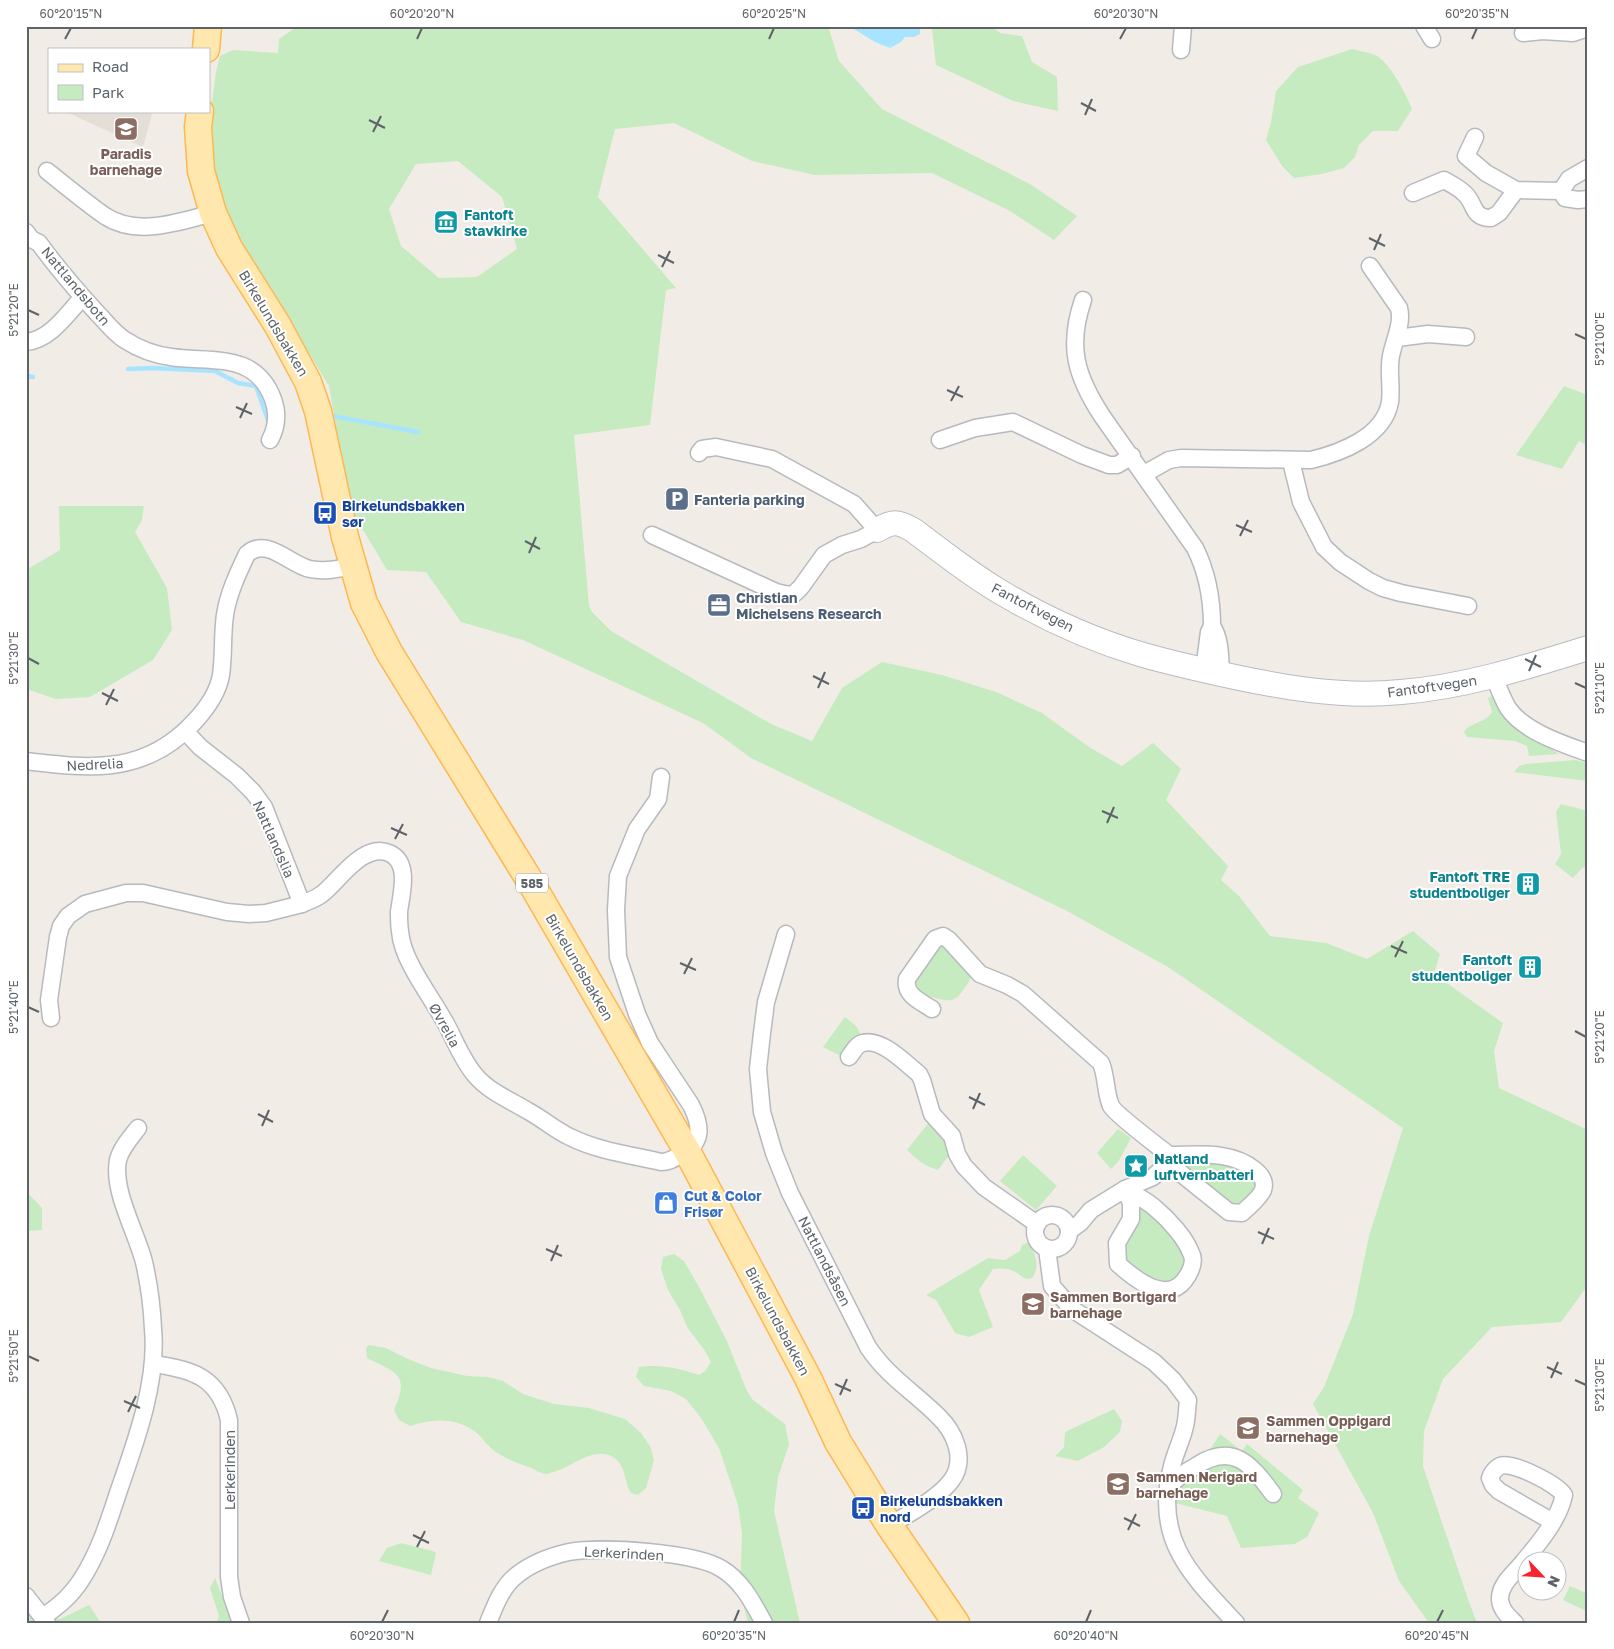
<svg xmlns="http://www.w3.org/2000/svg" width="1614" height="1649" font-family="'Golos Text',sans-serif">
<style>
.education{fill:#e3dfd6}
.green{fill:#c6ebc0;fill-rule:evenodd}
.water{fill:#a8e4ff}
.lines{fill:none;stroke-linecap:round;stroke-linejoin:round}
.stream{stroke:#a8e4ff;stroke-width:4.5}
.street-casing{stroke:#b6babe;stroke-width:19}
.secondary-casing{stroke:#b7bcc1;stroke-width:26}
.primary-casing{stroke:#ffb751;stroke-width:29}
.street{stroke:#fff;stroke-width:16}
.secondary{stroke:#fff;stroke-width:24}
.primary{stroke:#ffe7ad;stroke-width:26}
.ticks{fill:none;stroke:#5d6368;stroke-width:2}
.labels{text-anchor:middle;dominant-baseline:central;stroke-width:4;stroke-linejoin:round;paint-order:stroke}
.shield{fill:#fff;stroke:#8e9295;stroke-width:1}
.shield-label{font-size:12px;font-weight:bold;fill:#5d6368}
.education-label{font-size:14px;font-weight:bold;fill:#785e54;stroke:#fff;text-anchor:start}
.culture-label{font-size:14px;font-weight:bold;fill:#0d838f;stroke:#fff;text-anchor:start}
.street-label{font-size:14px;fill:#5d6368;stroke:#fff}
.service-label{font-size:14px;font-weight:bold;fill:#4e5e75;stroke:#fff;text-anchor:start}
.transit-label{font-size:14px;font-weight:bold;fill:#164399;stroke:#fff;text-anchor:start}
.shop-label{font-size:14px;font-weight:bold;fill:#366cbe;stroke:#fff;text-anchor:start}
.neatline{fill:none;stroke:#5d6368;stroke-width:2}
.ticks-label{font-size:12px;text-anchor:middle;fill:#5d6368}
</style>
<rect width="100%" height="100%" fill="#f1ede6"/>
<!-- education -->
<polygon class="education" points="64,111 153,111 143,147"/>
<!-- green -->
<g class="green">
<path d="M298,26H828L839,61L882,109L1030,184L1077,216L1054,240L1010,211L932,173L815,175L752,161L674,123L615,129L598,197L676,288L666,290L650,425L574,435L589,605L592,612L611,631L771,724L812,741L842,688L882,662L942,675L996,692L1042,713L1089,747L1122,766L1153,743L1181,769L1166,800L1228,866L1221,880L1239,896L1270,936L1326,943L1367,959L1413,931L1440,954L1434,974L1503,1023L1494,1051L1499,1088L1588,1130V1285L1561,1322L1492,1327L1443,1379L1424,1431L1423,1466L1469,1602L1477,1623H1429L1399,1581L1373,1513L1313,1404L1324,1387L1353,1314L1369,1236L1403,1128L1168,967L1067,911L751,758L703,723L523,640L461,622L426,572L387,570L350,508L329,386L225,217L212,168L210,117L216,72L220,56L233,50L278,53L279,39ZM458,161L502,197L517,249L477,277L439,278L401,246L389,209L416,164Z"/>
<polygon points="934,26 991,26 1000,33 1022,36 1032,62 1057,77 1058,111 1013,101 936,65 932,29"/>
<path d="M1352,49C1359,51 1368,52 1375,55C1390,62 1406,94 1412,109L1398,131H1373L1359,145L1355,157L1344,168L1322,174L1294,178L1282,166L1266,140L1271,122L1276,91L1298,67Z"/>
<polygon points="1564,386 1588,395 1588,446 1579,441 1562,469 1516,455"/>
<polygon points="59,506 144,506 142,520 135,532 167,588 172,630 153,660 90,697 56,699 26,689 26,570 60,550"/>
<path d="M1491,696C1506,724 1533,738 1559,754L1529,756L1527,746L1515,741L1467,737L1464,732C1471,721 1485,724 1492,712L1488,698Z"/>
<polygon points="1576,760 1588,764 1588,781 1514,772 1519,766 1525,764"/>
<polygon points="1561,804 1588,811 1588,866 1582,868 1573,878 1555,864 1561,854 1556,812"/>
<path d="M949,946L972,976C955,1006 952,1004 920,993L914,982L929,949Z"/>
<polygon points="845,1017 856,1026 862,1037 853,1062 823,1047"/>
<path d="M930,1121L945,1132L952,1151L938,1170C926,1167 915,1158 907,1150Z"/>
<polygon points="1118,1129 1131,1138 1118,1162 1111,1169 1097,1153"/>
<polygon points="1023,1155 1057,1186 1036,1210 1000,1181"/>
<polygon points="1178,1159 1224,1161 1260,1179 1259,1190 1242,1208 1229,1206 1193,1177"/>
<polygon points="26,1191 42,1208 42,1230 26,1231"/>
<polygon points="1134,1198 1172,1231 1189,1267 1169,1284 1152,1282 1122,1263 1124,1237"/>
<path d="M1029,1242C1035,1256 1041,1264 1032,1278L1026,1279C1013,1270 1009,1267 993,1269L979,1290L993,1327L969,1337L955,1333L936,1300L926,1295L988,1258L1005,1260L1020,1251L1022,1245Z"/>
<path d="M674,1254L684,1261L699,1287L726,1339L747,1391L753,1400L785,1424L789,1445L778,1477L774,1511L800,1623H748L740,1592L742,1533L738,1505L719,1448L701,1418L686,1399L671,1391L644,1386L636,1377L639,1367C662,1364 677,1368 699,1375L705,1371L711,1362L705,1351L687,1327L680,1310L668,1290L661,1269L663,1257Z"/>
<path d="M368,1345L386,1348L408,1359L431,1368L467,1376L488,1377L503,1381L523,1394L554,1404L589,1408L625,1419L641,1433L650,1446L654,1460L646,1488L638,1495L631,1493C624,1482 626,1465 613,1457C594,1446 573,1466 554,1472C551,1472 549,1474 546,1474C541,1474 534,1469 529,1467C516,1463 501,1457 491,1448C486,1444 483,1439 478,1434C459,1417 433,1418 410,1426L399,1420L394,1410C410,1374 397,1373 367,1358L366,1349Z"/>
<polygon points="1114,1409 1122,1421 1120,1432 1104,1447 1078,1461 1055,1456 1064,1447 1065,1432"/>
<polygon points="1220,1434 1242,1451 1247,1444 1303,1490 1298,1498 1319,1513 1307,1537 1295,1544 1241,1548 1227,1516 1175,1503 1179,1485 1208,1453"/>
<polygon points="401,1543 433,1551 436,1553 431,1575 379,1561 387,1548"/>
<polygon points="215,1578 233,1623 216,1623 219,1616 210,1588"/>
<polygon points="1570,1586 1588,1594 1588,1612 1563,1600"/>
<polygon points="89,1605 101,1623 26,1623 26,1618 29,1616 60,1619"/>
</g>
<!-- water -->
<polygon class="water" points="849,26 920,26 920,34 914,37 905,37 901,42 890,48 875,42"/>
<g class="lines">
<!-- stream -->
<g class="stream">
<polyline points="128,369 153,368 215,371 238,383 256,386 269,423"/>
<polyline points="26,376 33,377"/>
<polyline points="332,416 418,432"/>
</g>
<defs>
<g id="street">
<polyline points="1424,26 1432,39"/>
<polyline points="1523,33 1543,31 1573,33 1588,28"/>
<polyline points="1181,50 1183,26"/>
<polyline points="1475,137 1466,156 1486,173 1516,190 1561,191"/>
<polyline points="1588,168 1569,179 1561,191 1565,198 1578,200 1588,199"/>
<path d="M47,171C66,186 85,202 105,216C137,237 179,222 213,213"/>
<path d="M1413,193L1444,180C1451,184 1458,187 1464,193C1476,203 1471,218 1491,218L1499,213L1516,190"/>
<path d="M26,232L31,239L39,243C57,268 77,291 98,314C107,323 114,333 125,340C139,349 155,355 171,357C211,363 255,351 273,399C278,413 277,427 270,440"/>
<path d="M1083,300C1067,347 1076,376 1102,416L1195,548C1207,572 1212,599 1212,626L1209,632L1204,670"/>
<polyline points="1397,338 1428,334 1466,337"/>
<path d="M26,342C50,340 67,314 82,298"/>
<polyline points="940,440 975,428 1013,422 1082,455 1109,465 1117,465 1132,456"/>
<polyline points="1291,461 1301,502 1324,547 1340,562 1369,581 1383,588 1401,593 1468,606"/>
<path d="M1144,474L1169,460L1181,458L1311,460C1340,453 1384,437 1390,402C1392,387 1388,371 1391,356C1394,340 1403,324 1399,308L1370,266"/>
<polyline points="652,535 776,592 789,595 795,593 801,587 824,555 842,545 861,539 877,530 854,504 772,459 716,447 702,449 699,453"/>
<path d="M1212,626C1221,639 1220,659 1221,674"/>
<path d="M1494,676C1498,687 1502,698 1508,708C1523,731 1563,744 1588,753"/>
<path d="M26,761C92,769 146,775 195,721C207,708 218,693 221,675C224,655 222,635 225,615C228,594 238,573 247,554C267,536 290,565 310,569C324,572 339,569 353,566"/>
<path d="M302,904C308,901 316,899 322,894C339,881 363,842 389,853C411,862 401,895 399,912C399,918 399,925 400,931C401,944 406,956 412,967C422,986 435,1004 445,1022C455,1040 462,1060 475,1075C489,1092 510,1100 528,1111C543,1119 555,1130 570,1137C598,1151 631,1155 661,1162C669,1162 673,1159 680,1155C703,1143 702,1127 691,1105L650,1043L637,1014L618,957L616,910L618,876L637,829L658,799L661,777"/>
<path d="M786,934L766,1002L762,1033L758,1069L762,1112L774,1153L790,1193L868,1347C887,1376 914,1392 938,1416C955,1432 967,1460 951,1481C938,1498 908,1515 889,1525"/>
<path d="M932,1009C920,1001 904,995 907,979L935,939L943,936L949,940L980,974L1007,985L1023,994L1101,1063C1107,1078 1105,1092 1111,1106C1116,1115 1158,1146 1169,1155L1168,1163L1153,1177L1125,1189L1091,1210L1080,1223L1069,1231"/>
<polyline points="51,1018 49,1000 58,937 61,926 68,916 85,904 126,893 143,893 227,912 249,914 266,913 302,904 264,807 253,792 237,776 200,747 185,731"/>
<path d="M849,1057C853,1052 857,1044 863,1043C882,1038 906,1064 919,1074L922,1080L932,1114L952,1136L957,1154L964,1166L984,1187L1037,1224"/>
<path d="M1168,1163L1229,1212L1242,1213C1248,1207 1260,1198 1263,1190C1266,1181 1261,1175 1255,1170C1231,1150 1198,1155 1169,1155"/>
<path d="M1125,1189C1135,1195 1146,1200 1155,1208C1168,1219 1185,1237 1191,1253C1195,1260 1192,1268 1188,1275C1170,1307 1137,1281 1118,1264L1117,1243L1131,1219V1203Z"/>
<circle cx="1052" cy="1232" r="17"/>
<path d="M1047,1249L1052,1286L1072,1309L1154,1362L1173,1380L1188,1400C1187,1408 1187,1418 1185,1426C1182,1440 1175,1453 1172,1466C1153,1539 1190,1574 1236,1623"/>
<path d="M153,1364C192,1369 219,1377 229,1420V1577L232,1597L241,1623"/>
<path d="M1168,1488C1176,1478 1185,1472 1196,1466C1233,1442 1251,1464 1273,1494"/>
<polyline points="26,1596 47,1623"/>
<path d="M43,1617C60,1605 72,1595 83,1577C100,1550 109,1520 119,1490C136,1441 158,1381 153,1329C152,1306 149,1284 144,1262C136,1231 112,1191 118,1160C121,1148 131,1137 138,1128"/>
<path d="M488,1623C495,1606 502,1586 517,1575C532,1563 551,1556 569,1552C601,1546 696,1552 722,1569C742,1581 753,1603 764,1623"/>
<path d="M1515,1623C1508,1616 1501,1610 1500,1600C1499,1584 1515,1573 1524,1561C1540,1542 1559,1519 1564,1495C1557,1484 1512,1461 1500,1466C1494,1469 1492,1473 1490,1478L1493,1485L1499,1491L1553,1522"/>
</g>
<path id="secondary" d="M877,530C893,521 897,521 913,530C944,553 975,578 1009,597C1049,620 1096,641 1140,654C1167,662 1194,668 1221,674C1280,687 1340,698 1401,692C1465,687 1527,667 1588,648"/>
<g id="primary">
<polyline points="206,49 208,26"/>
<polyline points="200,111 198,127 201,171 213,213 229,248 278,326 308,382 318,411 345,537 364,603 389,652 530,881 687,1151 808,1378 838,1442 889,1525 956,1623"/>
</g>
</defs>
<!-- street casing -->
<use href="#street" class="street-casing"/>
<!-- secondary casing -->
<use href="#secondary" class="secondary-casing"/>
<!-- primary casing -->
<use href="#primary" class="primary-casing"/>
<!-- street -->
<use href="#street" class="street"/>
<!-- secondary -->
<use href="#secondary" class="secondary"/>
<!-- primary -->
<use href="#primary" class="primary"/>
</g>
<!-- ticks -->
<path class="ticks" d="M65,39L71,28M417,39L422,28M769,39L774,28M1120,39L1126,28M1472,39L1477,28M1081,103L1096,111M1085,115L1092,99M369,120L385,128M373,132L381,116M1369,238L1385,246M1374,250L1381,234M658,255L674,263M662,267L670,251M28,310L39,315M1575,334L1586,339M947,390L963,397M951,401L959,386M236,407L252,414M240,418L247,403M1236,525L1252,532M1240,536L1248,520M525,541L540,549M529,553L536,537M28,658L39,664M1525,659L1541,667M1529,671L1536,655M813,676L829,684M1575,683L1586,688M818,688L825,672M102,693L118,701M106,705L114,689M1102,811L1118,818M1107,823L1114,807M391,828L407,835M395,839L403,824M1391,946L1407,953M1395,957L1403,941M680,963L696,970M684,974L692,958M28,1007L39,1012M1575,1031L1586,1037M969,1097L985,1105M973,1109L980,1093M258,1114L273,1122M262,1126L269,1110M1258,1232L1274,1239M1262,1244L1269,1228M546,1249L562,1256M551,1261L558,1245M28,1356L39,1361M1547,1367L1562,1374M1551,1378L1558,1362M1575,1380L1586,1385M835,1384L851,1391M840,1395L847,1379M124,1401L140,1408M128,1412L136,1396M1124,1518L1140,1526M1128,1530L1136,1514M413,1535L429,1543M417,1547L425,1531M382,1622L388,1610M734,1622L739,1610M1086,1622L1091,1610M1437,1622L1443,1610"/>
<!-- icons -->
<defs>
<symbol id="school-square" viewBox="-11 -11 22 22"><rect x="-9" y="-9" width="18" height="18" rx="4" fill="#8d6e63" stroke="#fff"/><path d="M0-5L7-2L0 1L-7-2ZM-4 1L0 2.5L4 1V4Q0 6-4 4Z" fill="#fff"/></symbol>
<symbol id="museum-square" viewBox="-11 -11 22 22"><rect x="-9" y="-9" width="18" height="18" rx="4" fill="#0f9aa8" stroke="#fff"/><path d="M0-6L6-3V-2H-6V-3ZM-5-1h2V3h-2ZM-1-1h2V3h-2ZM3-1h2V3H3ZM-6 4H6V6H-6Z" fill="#fff"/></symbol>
<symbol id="parking-square" viewBox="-11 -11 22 22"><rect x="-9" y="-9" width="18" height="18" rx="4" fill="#5c6f8a" stroke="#fff"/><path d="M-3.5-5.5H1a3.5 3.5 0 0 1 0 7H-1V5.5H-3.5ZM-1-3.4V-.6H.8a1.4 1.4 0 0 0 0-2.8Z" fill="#fff"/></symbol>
<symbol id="bus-square" viewBox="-11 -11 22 22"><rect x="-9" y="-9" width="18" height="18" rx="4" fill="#1a4fb4" stroke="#fff"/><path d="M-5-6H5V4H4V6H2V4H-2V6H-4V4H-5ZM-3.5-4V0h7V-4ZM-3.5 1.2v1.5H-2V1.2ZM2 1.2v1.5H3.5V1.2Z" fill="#fff"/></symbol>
<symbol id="office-square" viewBox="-11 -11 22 22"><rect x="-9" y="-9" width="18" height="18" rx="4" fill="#5c6f8a" stroke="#fff"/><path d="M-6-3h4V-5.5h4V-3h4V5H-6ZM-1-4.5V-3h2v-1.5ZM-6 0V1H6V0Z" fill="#fff"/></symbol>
<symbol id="building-square" viewBox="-11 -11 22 22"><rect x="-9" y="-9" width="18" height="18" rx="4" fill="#0f9aa8" stroke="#fff"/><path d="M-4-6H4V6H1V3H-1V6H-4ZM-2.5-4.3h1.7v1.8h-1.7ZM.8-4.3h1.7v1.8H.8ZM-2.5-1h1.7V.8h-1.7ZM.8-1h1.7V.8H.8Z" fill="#fff"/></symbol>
<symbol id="sight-square" viewBox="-11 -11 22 22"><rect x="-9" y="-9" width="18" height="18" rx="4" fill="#0f9aa8" stroke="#fff"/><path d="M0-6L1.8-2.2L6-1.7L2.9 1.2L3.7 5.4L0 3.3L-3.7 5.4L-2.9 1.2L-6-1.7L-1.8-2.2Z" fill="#fff"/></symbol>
<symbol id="shop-square" viewBox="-11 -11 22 22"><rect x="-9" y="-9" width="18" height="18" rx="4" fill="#3f7fe0" stroke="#fff"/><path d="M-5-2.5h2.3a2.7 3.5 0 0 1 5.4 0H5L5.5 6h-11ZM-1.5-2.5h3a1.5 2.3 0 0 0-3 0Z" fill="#fff"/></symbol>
</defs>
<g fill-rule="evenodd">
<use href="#school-square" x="112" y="115" width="28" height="28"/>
<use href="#museum-square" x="432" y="208" width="28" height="28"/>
<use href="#parking-square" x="663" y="485" width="28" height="28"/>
<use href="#bus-square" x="311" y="499" width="28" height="28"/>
<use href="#office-square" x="705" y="591" width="28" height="28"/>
<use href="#building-square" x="1514" y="870" width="28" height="28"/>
<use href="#building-square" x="1516" y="953" width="28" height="28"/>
<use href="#sight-square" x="1122" y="1152" width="28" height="28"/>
<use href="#shop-square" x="652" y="1189" width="28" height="28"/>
<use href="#school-square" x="1019" y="1290" width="28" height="28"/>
<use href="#school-square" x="1234" y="1414" width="28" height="28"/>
<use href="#school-square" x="1104" y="1470" width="28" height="28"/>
<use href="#bus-square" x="849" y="1494" width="28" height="28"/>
</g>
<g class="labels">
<!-- shield labels -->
<rect class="shield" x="516" y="873.5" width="32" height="19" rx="4"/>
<g class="shield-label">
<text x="532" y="883">585</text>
</g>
<!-- education labels -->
<g class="education-label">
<text x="126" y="153" text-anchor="middle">Paradis<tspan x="126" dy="16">barnehage</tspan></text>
<text x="1050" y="1296">Sammen Bortigard<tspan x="1050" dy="16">barnehage</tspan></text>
<text x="1266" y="1420">Sammen Oppigard<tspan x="1266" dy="16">barnehage</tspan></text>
<text x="1136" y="1476">Sammen Nerigard<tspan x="1136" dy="16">barnehage</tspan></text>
</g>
<!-- culture labels -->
<g class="culture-label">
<text x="464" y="214">Fantoft<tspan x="464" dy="16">stavkirke</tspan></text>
<text x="1510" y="876" text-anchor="end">Fantoft TRE<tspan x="1510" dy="16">studentboliger</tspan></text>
<text x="1512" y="959" text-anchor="end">Fantoft<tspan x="1512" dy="16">studentboliger</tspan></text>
<text x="1154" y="1158">Natland<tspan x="1154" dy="16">luftvernbatteri</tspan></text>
</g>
<!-- street labels -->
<g class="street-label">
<text transform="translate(76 286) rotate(50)">Nattlandsbotn</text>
<text transform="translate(274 323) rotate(59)">Birkelundsbakken</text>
<text transform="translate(1033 607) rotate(27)">Fantoftvegen</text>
<text transform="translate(1432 686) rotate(-8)">Fantoftvegen</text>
<text transform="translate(95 764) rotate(-3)">Nedrelia</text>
<text transform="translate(274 839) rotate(66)">Nattlandslia</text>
<text transform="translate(580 967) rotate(60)">Birkelundsbakken</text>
<text transform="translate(445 1025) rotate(61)">Øvrelia</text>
<text transform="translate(825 1261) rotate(63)">Nattlandsåsen</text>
<text transform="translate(778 1321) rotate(62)">Birkelundsbakken</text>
<text transform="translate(229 1470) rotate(-90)">Lerkerinden</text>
<text transform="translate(624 1553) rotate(3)">Lerkerinden</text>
</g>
<!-- service labels -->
<g class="service-label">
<text x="694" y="499">Fanteria parking</text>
<text x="736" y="597">Christian<tspan x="736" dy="16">Michelsens Research</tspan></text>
</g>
<!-- transit labels -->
<g class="transit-label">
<text x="342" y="505">Birkelundsbakken<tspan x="342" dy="16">sør</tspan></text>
<text x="880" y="1500">Birkelundsbakken<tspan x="880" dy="16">nord</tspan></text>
</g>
<!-- shop labels -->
<g class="shop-label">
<text x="684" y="1195">Cut &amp; Color<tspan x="684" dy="16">Frisør</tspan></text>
</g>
</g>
<!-- border -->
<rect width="1614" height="1649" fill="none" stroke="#ffffff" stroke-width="55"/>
<!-- legend -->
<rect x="48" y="48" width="162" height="65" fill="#ffffff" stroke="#bec1c3"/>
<rect x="58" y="64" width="25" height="8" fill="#ffe7ad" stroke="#bec1c3"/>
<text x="92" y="72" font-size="15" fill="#5d6368">Road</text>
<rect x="58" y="85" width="25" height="15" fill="#c6ebc0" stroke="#bec1c3"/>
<text x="92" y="98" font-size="15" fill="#5d6368">Park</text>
<!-- north arrow -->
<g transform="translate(1542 1576) rotate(115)"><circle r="24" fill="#ffffff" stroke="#bec1c3"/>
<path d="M0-4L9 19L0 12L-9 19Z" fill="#fa222e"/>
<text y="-8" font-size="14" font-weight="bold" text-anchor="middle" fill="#5d6368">N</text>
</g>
<rect x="28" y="28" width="1558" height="1594" class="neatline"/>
<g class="ticks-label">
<text x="71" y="18">60°20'15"N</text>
<text x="422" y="18">60°20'20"N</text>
<text x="774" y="18">60°20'25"N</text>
<text x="1126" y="18">60°20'30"N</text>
<text x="1477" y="18">60°20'35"N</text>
<text transform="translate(14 310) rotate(-90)" y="4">5°21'20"E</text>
<text transform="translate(1600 339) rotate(-90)" y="4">5°21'00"E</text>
<text transform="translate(14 658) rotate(-90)" y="4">5°21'30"E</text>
<text transform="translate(1600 688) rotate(-90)" y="4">5°21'10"E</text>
<text transform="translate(14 1007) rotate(-90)" y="4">5°21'40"E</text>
<text transform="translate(1600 1037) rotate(-90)" y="4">5°21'20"E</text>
<text transform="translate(14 1356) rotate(-90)" y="4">5°21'50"E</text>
<text transform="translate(1600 1385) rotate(-90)" y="4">5°21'30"E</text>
<text x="382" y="1640">60°20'30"N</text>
<text x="734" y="1640">60°20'35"N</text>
<text x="1086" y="1640">60°20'40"N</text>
<text x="1437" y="1640">60°20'45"N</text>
</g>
</svg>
